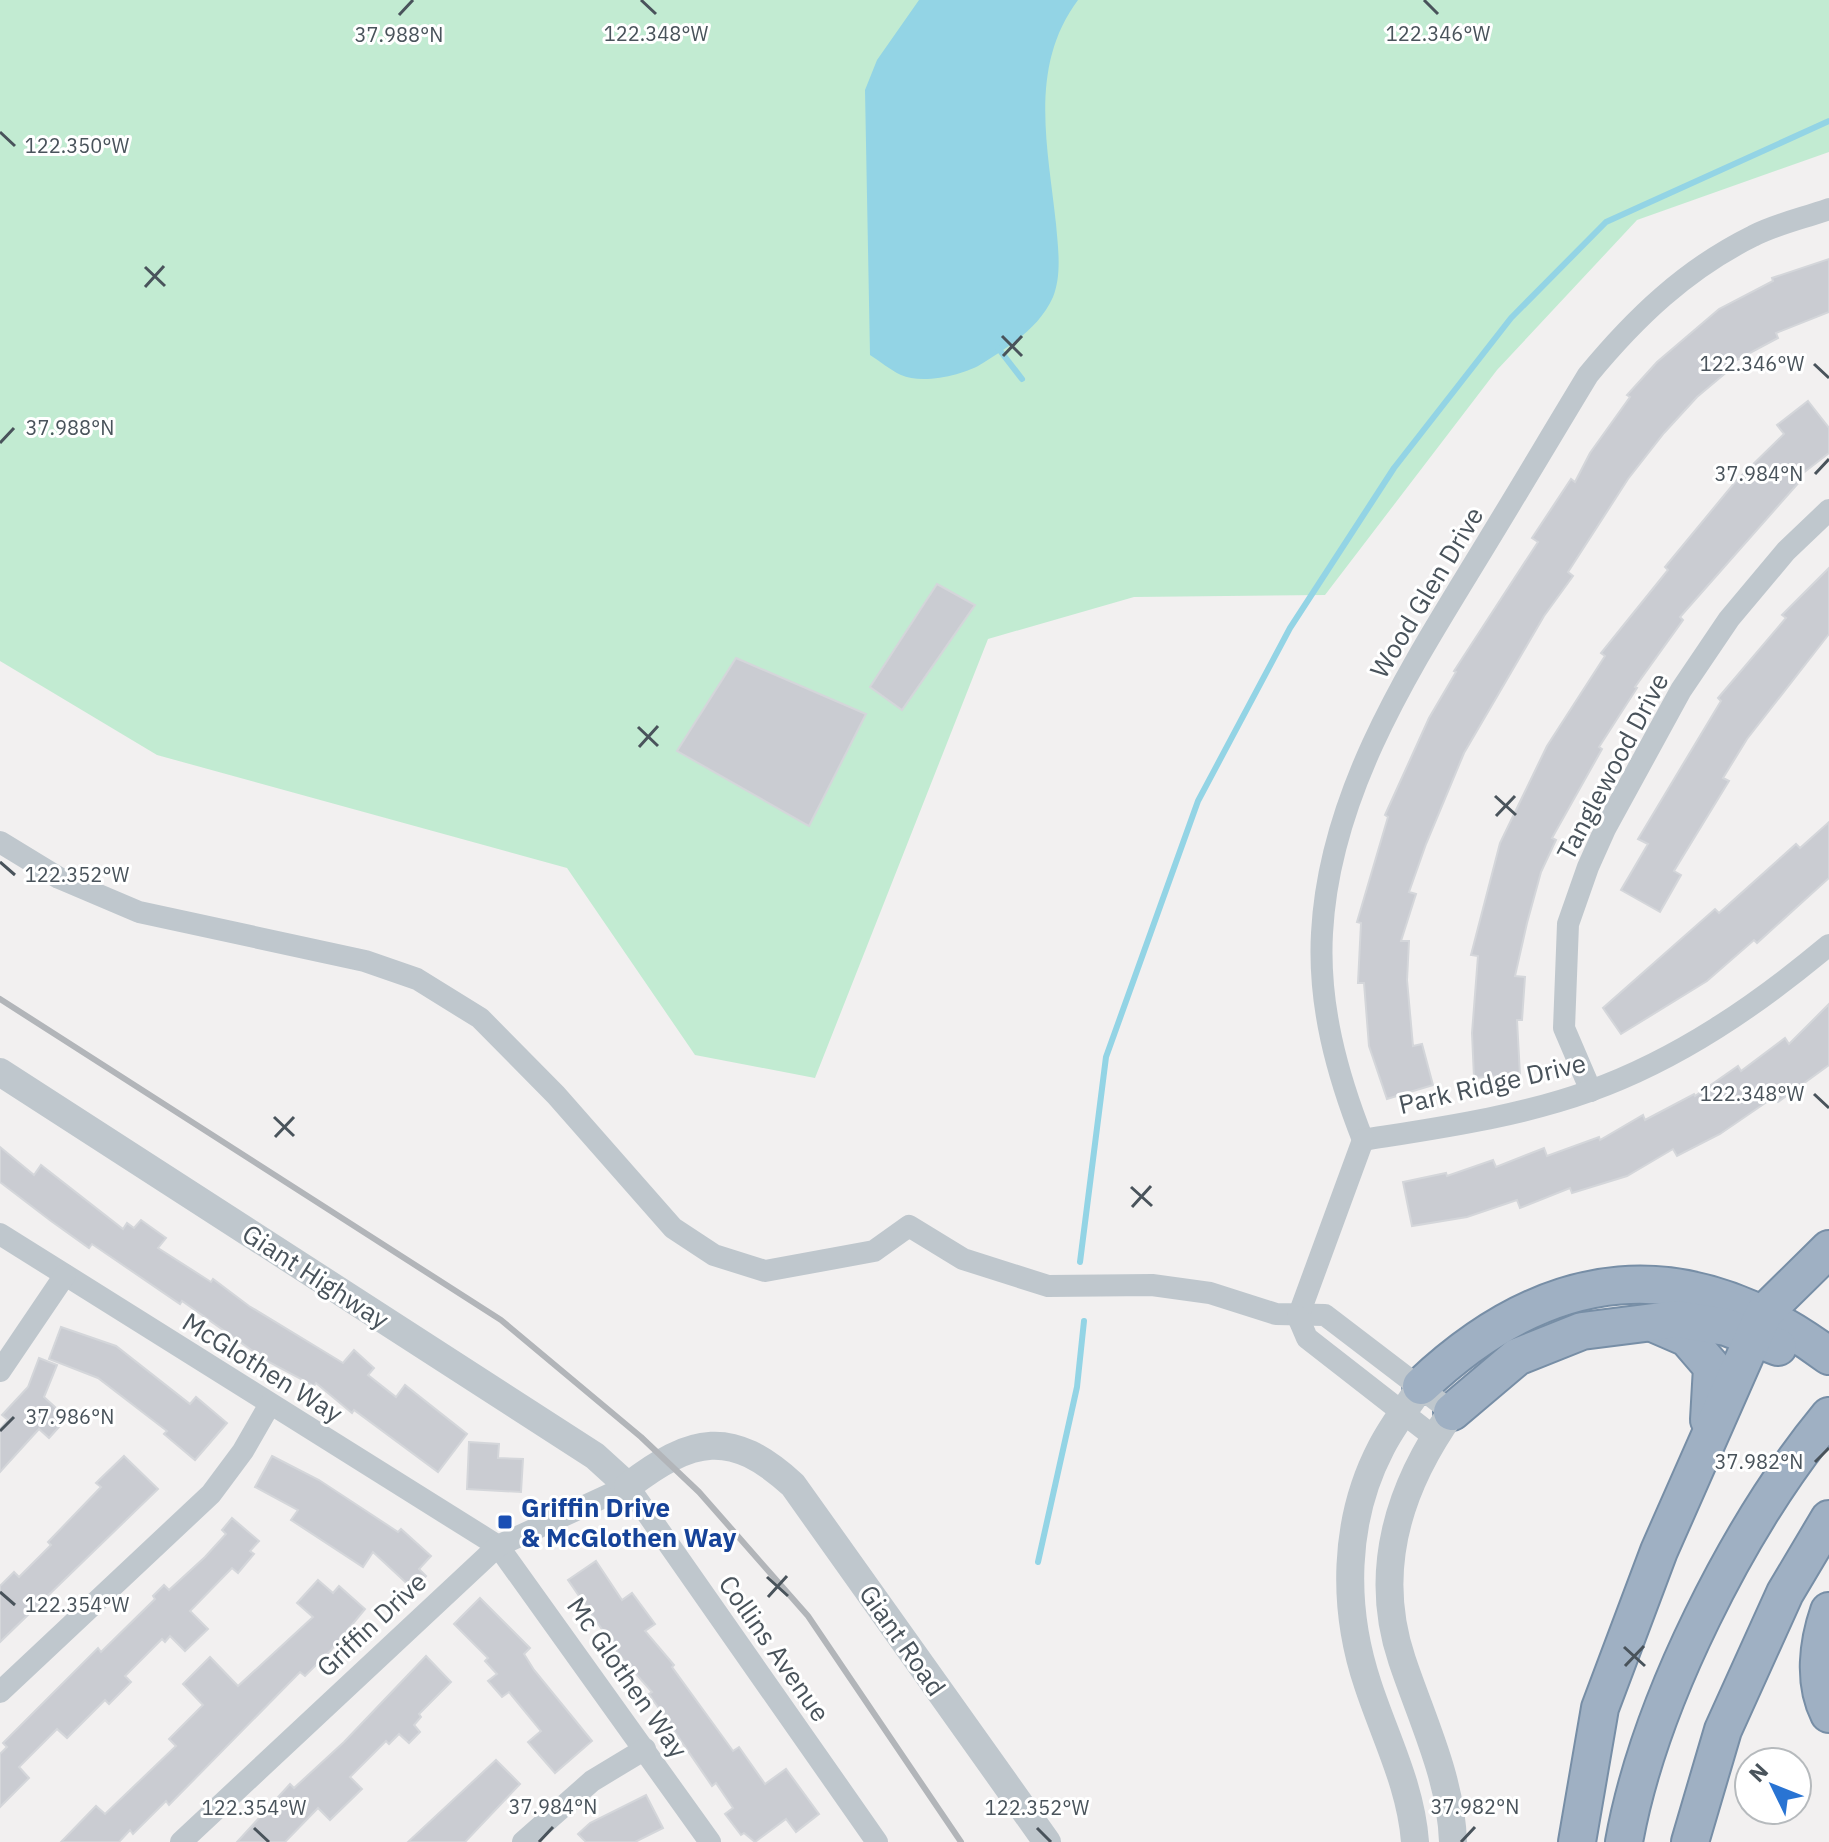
<svg xmlns="http://www.w3.org/2000/svg" width="1829" height="1842" font-family="'IBM Plex Sans',sans-serif">
<style>
.green{fill:#c2ebd2}
.water{fill:#93d4e5}
.lines{fill:none;stroke-linecap:round;stroke-linejoin:round}
.stream{stroke:#93d4e5;stroke-width:6}
.building{fill:#caccd2;stroke:#d4d6da;stroke-width:2}
.trunk-casing{stroke:#778ea6;stroke-width:40}
.minor{stroke:#bfc7cd;stroke-width:22}
.tertiary{stroke:#bfc7cd;stroke-width:28}
.trunk{stroke:#9fb0c3;stroke-width:36}
.rail{stroke:#b2b5b9;stroke-width:6}
.ticks{fill:none;stroke:#49535b;stroke-width:3}
.transit-dot{fill:#1a4fb4;stroke:#fff;stroke-width:3}
.labels{text-anchor:middle;dominant-baseline:central;stroke-width:6;stroke-linejoin:round;paint-order:stroke}
.street-label{font-size:26px;fill:#49535b;stroke:#fff}
.transit-label{font-size:26px;font-weight:bold;fill:#164399;stroke:#fff;text-anchor:start}
.ticks-label{font-size:20px;text-anchor:middle;fill:#49535b;stroke:#fff;stroke-width:6;stroke-linejoin:round;paint-order:stroke}
</style>
<rect width="100%" height="100%" fill="#f2f0f0"/>
<!-- green -->
<polygon class="green" points="0,0 1829,0 1829,152 1637,220 1497,370 1325,595 1134,597 988,639 815,1078 695,1055 567,868 157,755 0,661"/>
<!-- water -->
<path class="water" d="M919,0H1078C1028,67 1048,147 1056,224C1058,247 1062,275 1053,297C1039,328 1011,345 983,363C965,375 922,385 901,375C890,370 880,361 870,355L865,90L877,60Z"/>
<g class="lines">
<!-- stream -->
<g class="stream">
<polyline points="998,348 1022,379"/>
<polyline points="1080,1262 1106,1057 1198,801 1290,628 1394,468 1511,318 1606,222 1829,121"/>
<polyline points="1038,1562 1077,1387 1084,1321"/>
</g>
</g>
<!-- building -->
<g class="building">
<polygon points="1829,259 1829,312 1776,333 1778,338 1731,363 1734,366 1697,397 1664,433 1628,479 1568,572 1573,576 1544,616 1464,753 1426,844 1409,892 1416,894 1401,941 1409,941 1407,980 1413,1046 1422,1044 1433,1085 1387,1099 1369,1046 1364,983 1358,983 1361,923 1357,922 1388,817 1385,815 1429,718 1456,672 1454,671 1538,542 1532,538 1571,479 1575,482 1590,453 1630,397 1627,395 1657,362 1719,309 1773,281 1772,278"/>
<polygon points="1808,401 1829,428 1829,453 1798,477 1801,480 1680,617 1683,620 1635,687 1637,688 1599,747 1602,749 1552,838 1556,840 1541,872 1527,923 1515,976 1525,977 1522,1020 1517,1020 1520,1075 1474,1078 1472,1033 1478,956 1471,955 1500,843 1547,746 1605,656 1601,653 1668,570 1665,567 1736,481 1784,434 1777,425"/>
<polygon points="1829,568 1829,634 1747,739 1723,778 1729,781 1674,871 1681,875 1660,912 1621,890 1648,844 1638,839 1721,701 1718,698 1786,618 1782,615"/>
<polygon points="937,584 975,605 902,710 870,687"/>
<polygon points="736,658 866,714 809,826 677,751"/>
<polygon points="1829,822 1829,878 1757,943 1754,940 1707,981 1621,1034 1603,1008 1715,909 1719,913 1796,844 1800,848"/>
<polygon points="1829,1004 1829,1065 1778,1102 1774,1097 1720,1134 1677,1156 1673,1149 1627,1176 1572,1193 1570,1188 1520,1208 1517,1200 1467,1217 1412,1226 1403,1182 1446,1173 1447,1176 1493,1160 1496,1167 1544,1148 1547,1156 1599,1137 1600,1140 1643,1115 1645,1120 1694,1094 1695,1096 1738,1066 1741,1071 1785,1038 1789,1044"/>
<polygon points="0,1147 34,1175 41,1165 123,1229 127,1223 134,1228 141,1220 166,1238 158,1248 211,1282 213,1279 249,1306 343,1363 354,1350 374,1368 368,1375 396,1397 405,1385 467,1434 438,1472 354,1410 352,1413 316,1383 314,1386 267,1361 182,1301 180,1304 92,1244 89,1248 51,1221 0,1182"/>
<polygon points="61,1327 116,1346 190,1404 196,1397 227,1423 195,1460 164,1434 167,1431 98,1378 49,1359"/>
<polygon points="39,1358 57,1365 44,1397 67,1418 49,1438 39,1429 0,1472 0,1429 8,1420 2,1415 28,1387"/>
<polygon points="469,1442 499,1444 498,1458 523,1459 521,1492 467,1489"/>
<polygon points="124,1456 158,1489 0,1642 0,1586 14,1572 19,1577 51,1545 48,1542 101,1487 96,1483"/>
<polygon points="272,1456 319,1480 398,1532 401,1529 431,1556 419,1569 426,1576 414,1590 373,1552 363,1567 291,1520 298,1510 255,1487"/>
<polygon points="232,1518 259,1541 250,1551 254,1554 238,1573 232,1568 190,1611 208,1629 185,1651 170,1636 165,1642 162,1639 125,1676 131,1682 109,1704 105,1700 67,1738 57,1729 19,1767 29,1778 0,1807 0,1754 7,1747 3,1743 98,1648 101,1652 155,1599 153,1596 164,1585 169,1590 205,1557 226,1534 222,1530"/>
<polygon points="596,1561 622,1600 632,1593 655,1624 645,1631 674,1665 672,1667 733,1751 739,1747 765,1784 786,1769 819,1814 796,1832 786,1819 755,1842 744,1833 741,1835 725,1814 733,1808 716,1783 712,1786 649,1694 652,1692 621,1657 568,1580"/>
<polygon points="318,1580 333,1593 339,1586 365,1609 331,1650 305,1676 300,1672 169,1805 166,1801 133,1834 130,1830 119,1842 61,1842 96,1806 105,1814 176,1746 169,1739 203,1705 183,1684 210,1657 238,1686 313,1617 297,1603"/>
<polygon points="480,1598 530,1648 524,1654 534,1670 592,1741 555,1773 528,1742 541,1731 509,1692 502,1697 488,1681 497,1674 485,1661 488,1658 454,1624"/>
<polygon points="426,1656 451,1682 419,1714 421,1717 414,1725 420,1732 409,1743 399,1734 389,1744 386,1741 350,1777 362,1789 330,1820 318,1808 285,1842 237,1842 290,1784 294,1788 344,1742"/>
<polygon points="496,1760 520,1784 465,1842 408,1842"/>
<polygon points="646,1795 663,1828 635,1842 586,1842 578,1834 590,1823"/>
</g>
<g class="lines">
<defs>
<g id="trunk">
<polyline points="1657,1325 1687,1338 1712,1367 1709,1420"/>
<path d="M1421,1386C1549,1265 1686,1249 1829,1356"/>
<polyline points="1452,1412 1517,1357 1582,1331 1677,1319 1726,1327 1778,1347"/>
<path d="M1829,1611C1818,1643 1813,1682 1829,1714"/>
<polyline points="1577,1842 1600,1708 1659,1551 1764,1313 1829,1249"/>
<path d="M1624,1842C1649,1703 1739,1525 1829,1416"/>
<polyline points="1690,1842 1723,1730 1785,1593 1829,1519"/>
</g>
</defs>
<!-- trunk casing -->
<use href="#trunk" class="trunk-casing"/>
<!-- minor -->
<g class="minor">
<polyline points="0,842 59,878 139,912 365,961 417,979 480,1018 556,1095 673,1228 714,1255 765,1271 874,1251 909,1226 963,1259 1048,1286 1152,1285 1210,1293 1276,1314 1325,1315 1452,1412"/>
<polyline points="1591,1091 1564,1028 1568,924 1588,867 1605,829 1681,690 1729,619 1786,551 1829,510"/>
<path d="M1363,1140C1337,1074 1318,1005 1322,933C1329,800 1401,683 1469,572C1509,507 1548,441 1588,375C1635,318 1686,269 1753,236C1776,224 1804,218 1829,209"/>
<path d="M1363,1140C1438,1128 1518,1117 1590,1091C1679,1059 1757,1005 1829,945"/>
<polyline points="0,1234 498,1546 710,1842"/>
<polyline points="1298,1317 1363,1140"/>
<polyline points="1298,1317 1307,1338 1434,1437"/>
<polyline points="0,1371 65,1275"/>
<polyline points="0,1692 211,1494 243,1451 270,1404"/>
<polyline points="181,1842 498,1546 628,1486 877,1842"/>
<polyline points="523,1842 592,1781 645,1749"/>
</g>
<!-- tertiary -->
<g class="tertiary">
<polyline points="0,1072 595,1456 628,1486"/>
<path d="M1452,1412C1399,1486 1372,1571 1402,1660C1422,1720 1451,1778 1453,1842"/>
<path d="M628,1486C692,1437 731,1428 793,1485L1047,1842"/>
<path d="M1415,1842C1411,1786 1385,1737 1368,1685C1342,1608 1343,1521 1381,1448C1392,1426 1408,1406 1421,1386"/>
</g>
<!-- trunk -->
<use href="#trunk" class="trunk"/>
<!-- rail -->
<polyline class="rail" points="0,999 501,1320 641,1437 699,1492 808,1616 961,1842"/>
</g>
<!-- ticks -->
<path class="ticks" d="M641,0L656,14M1424,0L1438,14M399,15L413,0M0,132L15,146M145,267L165,286M145,287L164,266M1002,336L1022,356M1003,356L1022,336M1814,364L1829,378M0,443L14,428M1815,474L1829,459M638,727L658,746M639,747L658,726M1495,796L1516,815M1496,816L1515,796M0,862L15,875M1814,1094L1829,1108M274,1117L294,1136M275,1137L294,1117M1131,1187L1152,1206M1132,1207L1151,1186M0,1431L14,1417M1815,1462L1829,1448M767,1577L788,1596M0,1592L15,1605M768,1597L787,1576M1624,1647L1645,1666M1625,1666L1644,1646M254,1828L269,1842M1037,1828L1051,1842M539,1842L553,1827M1461,1842L1475,1827"/>
<!-- markers -->
<rect class="transit-dot" x="497" y="1514" width="16" height="16" rx="4"/>
<g class="labels">
<!-- street labels -->
<g class="street-label">
<text transform="translate(1426 592) rotate(-59)">Wood Glen Drive</text>
<text transform="translate(1612 766) rotate(-62)">Tanglewood Drive</text>
<text transform="translate(1492 1083) rotate(-13)">Park Ridge Drive</text>
<text transform="translate(316 1276) rotate(33)">Giant Highway</text>
<text transform="translate(263 1367) rotate(32)">McGlothen Way</text>
<text transform="translate(371 1624) rotate(-43)">Griffin Drive</text>
<text transform="translate(903 1640) rotate(55)">Giant Road</text>
<text transform="translate(775 1648) rotate(55)">Collins Avenue</text>
<text transform="translate(628 1677) rotate(55)">Mc Glothen Way</text>
</g>
<!-- transit labels -->
<g class="transit-label">
<text x="521" y="1507">Griffin Drive<tspan x="521" dy="30">&amp; McGlothen Way</tspan></text>
</g>
</g>
<g class="ticks-label">
<text x="656" y="41">122.348°W</text>
<text x="1438" y="41">122.346°W</text>
<text x="399" y="42">37.988°N</text>
<text x="77" y="153">122.350°W</text>
<text x="1752" y="371">122.346°W</text>
<text x="70" y="435">37.988°N</text>
<text x="1759" y="481">37.984°N</text>
<text x="77" y="882">122.352°W</text>
<text x="1752" y="1101">122.348°W</text>
<text x="70" y="1424">37.986°N</text>
<text x="1759" y="1469">37.982°N</text>
<text x="77" y="1612">122.354°W</text>
<text x="553" y="1814">37.984°N</text>
<text x="1475" y="1814">37.982°N</text>
<text x="254" y="1815">122.354°W</text>
<text x="1037" y="1815">122.352°W</text>
</g>
<!-- north arrow -->
<g transform="translate(1773 1786) rotate(313)"><circle r="38" fill="#ffffff" stroke="#b6babd" stroke-width="2"/>
<path d="M0-6L14 30L0 20L-14 30Z" fill="#2974d3"/>
<text y="-12" font-size="22" font-weight="bold" text-anchor="middle" fill="#49535b">N</text>
</g>
</svg>
